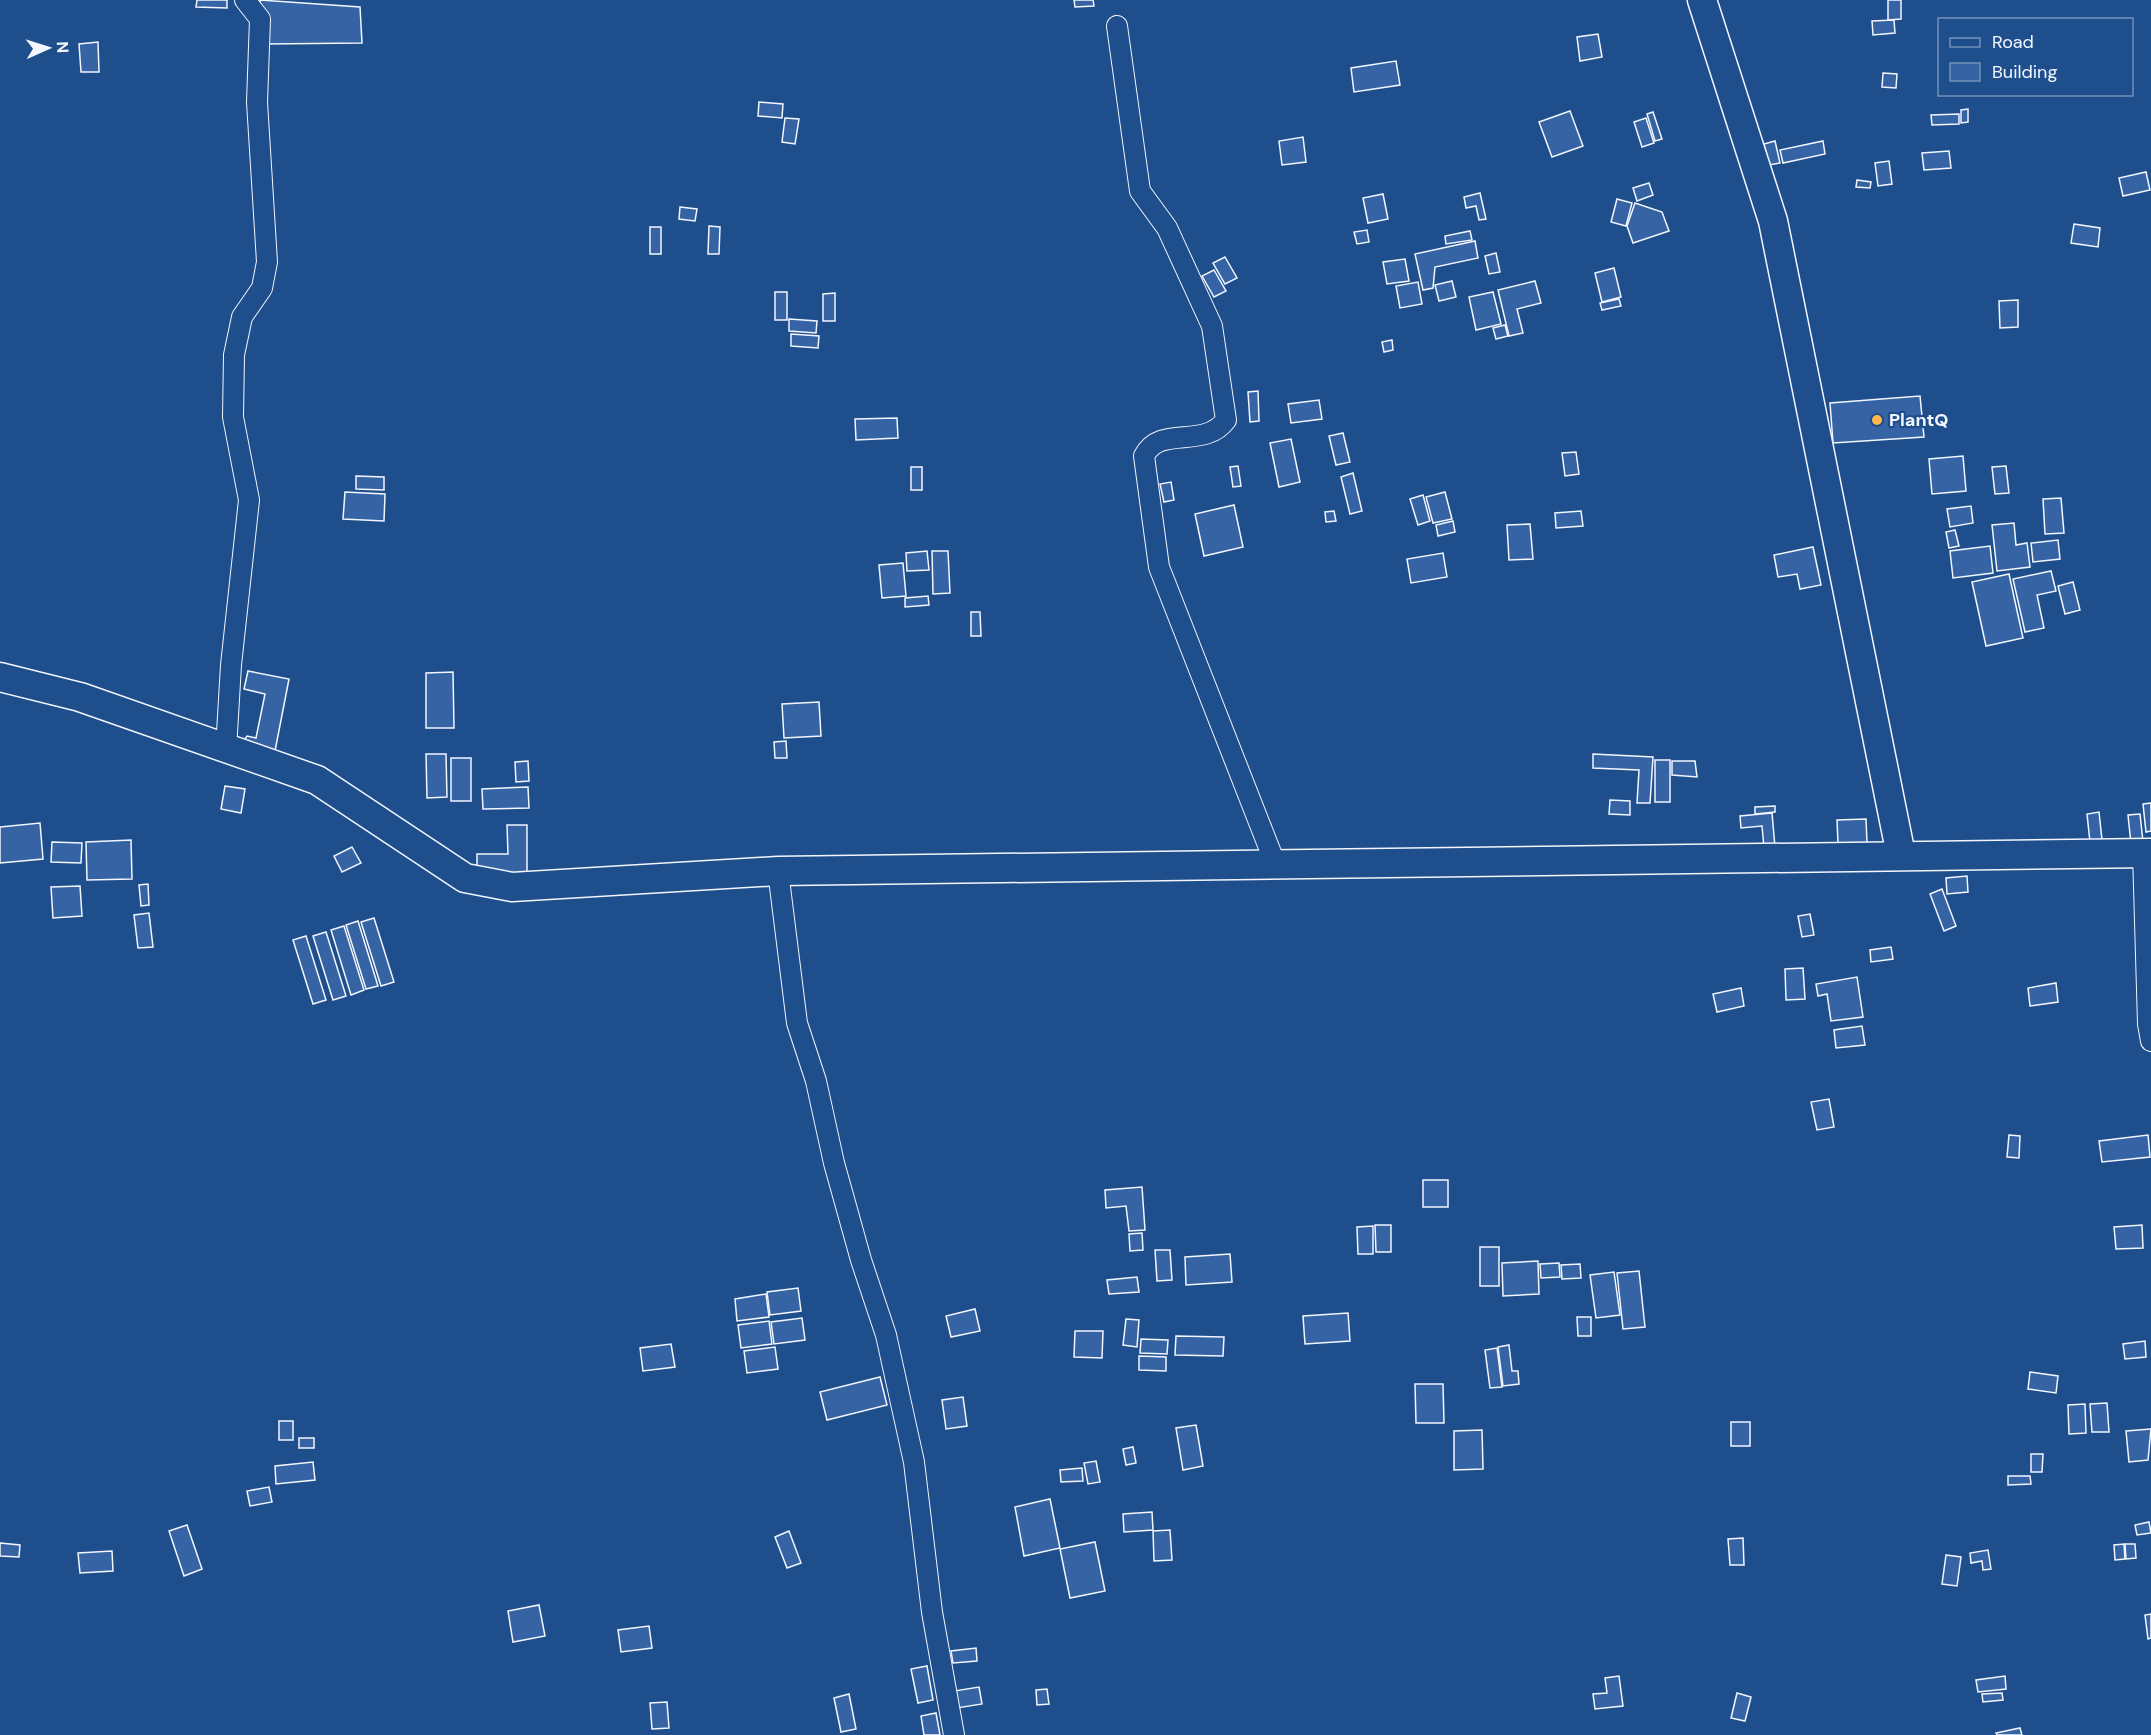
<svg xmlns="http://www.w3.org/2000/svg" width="2151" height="1735" font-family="'DM Sans',sans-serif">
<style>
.building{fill:#3563a3;stroke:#f2f6ff;stroke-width:1.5}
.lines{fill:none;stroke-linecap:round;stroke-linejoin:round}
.street-casing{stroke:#f2f6ff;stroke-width:22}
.secondary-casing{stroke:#f2f6ff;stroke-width:31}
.street{stroke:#1f4e8c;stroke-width:20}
.secondary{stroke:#1f4e8c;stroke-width:28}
.poi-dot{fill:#ffb74d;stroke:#1f4e8c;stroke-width:2}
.labels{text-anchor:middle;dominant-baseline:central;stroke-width:4.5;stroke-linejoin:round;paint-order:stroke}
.poi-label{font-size:18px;font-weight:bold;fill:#f2f6ff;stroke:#1f4e8c;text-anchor:start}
</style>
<rect width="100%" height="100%" fill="#1f4e8c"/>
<!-- building -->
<g class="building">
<polygon points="197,0 227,0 227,8 196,7"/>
<polygon points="260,0 360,7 362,43 265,44"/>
<polygon points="1074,0 1093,0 1094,6 1075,7"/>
<polygon points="1888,0 1901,0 1901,19 1888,20"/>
<polygon points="1894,20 1895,33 1873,35 1872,21"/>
<polygon points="1598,34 1602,57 1580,61 1577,37"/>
<polygon points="98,42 99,72 81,72 79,44"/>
<polygon points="1396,61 1400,85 1354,92 1351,68"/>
<polygon points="1883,73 1897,74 1896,88 1882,87"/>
<polygon points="759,102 783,104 782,118 758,116"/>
<polygon points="1968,109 1968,122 1961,123 1961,110"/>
<polygon points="1570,111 1583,146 1552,157 1539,122"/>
<polygon points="1653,112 1662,139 1655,141 1647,114"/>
<polygon points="1959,114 1959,124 1932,125 1931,115"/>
<polygon points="785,118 799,119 795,144 782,142"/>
<polygon points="1646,118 1654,143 1642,147 1634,122"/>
<polygon points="1303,137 1306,162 1282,165 1279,141"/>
<polygon points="1775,141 1780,163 1769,165 1764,144"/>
<polygon points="1823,141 1825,154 1783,163 1780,150"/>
<polygon points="1949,151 1951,168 1924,170 1922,153"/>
<polygon points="1889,161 1892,184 1878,186 1875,163"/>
<polygon points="2146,172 2150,190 2123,196 2119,178"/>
<polygon points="1857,180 1871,182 1870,188 1856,187"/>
<polygon points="1649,183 1653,195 1637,201 1633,188"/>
<polygon points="1480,193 1486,219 1479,220 1476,206 1466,208 1464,197"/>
<polygon points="1383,194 1388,219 1368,223 1363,198"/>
<polygon points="1617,199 1632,203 1626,226 1611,222"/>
<polygon points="1635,203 1662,212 1669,231 1633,243 1627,226"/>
<polygon points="680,207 697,209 695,221 679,219"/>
<polygon points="2074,224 2100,228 2098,247 2071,243"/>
<polygon points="709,226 720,227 719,254 708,254"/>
<rect x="650" y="227" width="11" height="27"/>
<polygon points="1367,230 1369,242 1357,244 1354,232"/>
<polygon points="1470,231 1472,240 1446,244 1445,236"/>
<polygon points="1475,241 1478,258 1435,267 1433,288 1423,290 1415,254"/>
<polygon points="1496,253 1500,272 1489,274 1485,256"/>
<polygon points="1225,257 1237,278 1225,284 1213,263"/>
<polygon points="1405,259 1409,281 1387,284 1383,262"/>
<polygon points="1614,268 1621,297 1602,302 1595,273"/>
<polygon points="1214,270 1226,291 1214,297 1202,276"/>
<polygon points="1452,281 1456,297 1439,301 1435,285"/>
<polygon points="1535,281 1541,303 1517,309 1523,333 1509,336 1498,290"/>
<polygon points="1418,282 1422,304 1400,308 1396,286"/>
<rect x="775" y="292" width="12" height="28"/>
<polygon points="1493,292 1501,324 1476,330 1469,297"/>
<polygon points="835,293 835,321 823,321 823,294"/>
<polygon points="1619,299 1621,306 1602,310 1600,303"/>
<polygon points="2018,300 2018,327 2000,328 1999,301"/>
<polygon points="789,319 817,321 816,333 789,331"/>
<polygon points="1505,325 1508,336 1496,339 1493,328"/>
<polygon points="791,334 819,336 818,348 791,346"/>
<polygon points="1392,340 1393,350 1384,352 1382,342"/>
<polygon points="1258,391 1259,421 1250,422 1248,392"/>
<polygon points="1920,396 1924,437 1833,443 1830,403"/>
<polygon points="1319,400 1322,419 1291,423 1288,404"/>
<polygon points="897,418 898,438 856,440 855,419"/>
<polygon points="1343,433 1350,462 1336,465 1329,436"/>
<polygon points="1291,439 1300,482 1279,487 1270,443"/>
<polygon points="1576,452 1579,474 1565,476 1562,453"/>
<polygon points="1963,456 1966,491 1932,494 1929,459"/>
<polygon points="1238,466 1241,486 1233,487 1230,467"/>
<polygon points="2006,466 2009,493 1995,494 1992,467"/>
<rect x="911" y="467" width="11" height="23"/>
<polygon points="1353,473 1362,511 1350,514 1341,477"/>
<polygon points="356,476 384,477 384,490 356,489"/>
<polygon points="1171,482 1174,500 1164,502 1160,484"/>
<polygon points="345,492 385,494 384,521 343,519"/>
<polygon points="1445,492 1452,519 1433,523 1426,497"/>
<polygon points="1423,495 1430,521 1418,525 1410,499"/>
<polygon points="2061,498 2064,533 2045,534 2043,499"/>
<polygon points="1234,505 1243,547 1204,556 1195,514"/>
<polygon points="1971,506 1973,523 1950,527 1947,509"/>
<polygon points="1334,511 1336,521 1326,522 1325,512"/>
<polygon points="1581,511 1583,526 1556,528 1555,513"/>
<polygon points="1453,521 1455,532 1438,536 1436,525"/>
<polygon points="2014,523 2016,545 2027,543 2030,567 1997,571 1992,525"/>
<polygon points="1530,524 1533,559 1509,560 1507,525"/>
<polygon points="1955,530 1959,546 1949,548 1946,532"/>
<polygon points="2058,540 2060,559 2033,562 2031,543"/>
<polygon points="1990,546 1993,573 1953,578 1950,551"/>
<polygon points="1813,547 1821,585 1800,589 1797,574 1778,577 1774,555"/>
<polygon points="927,551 929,570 907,571 906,553"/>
<polygon points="932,551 948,551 950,593 933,594"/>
<polygon points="1443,553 1447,577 1411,583 1407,559"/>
<polygon points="903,563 906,596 882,598 879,565"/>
<polygon points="2051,571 2056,591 2037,595 2044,628 2025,632 2013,579"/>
<polygon points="2009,574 2023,638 1986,646 1972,582"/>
<polygon points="2073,582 2080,610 2065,614 2058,586"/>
<polygon points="928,596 929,605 905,607 905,598"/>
<polygon points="971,612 980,612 981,636 971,636"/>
<polygon points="248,671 289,679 275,751 241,744 247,736 256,738 265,694 244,689"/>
<polygon points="453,672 454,728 426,728 426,673"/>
<polygon points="819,702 821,736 784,738 782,704"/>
<polygon points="786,741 787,758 775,758 774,742"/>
<polygon points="426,754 446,754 447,797 427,798"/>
<polygon points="1593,754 1653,757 1650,803 1637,803 1639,770 1593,768"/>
<rect x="451" y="758" width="20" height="43"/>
<rect x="1655" y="760" width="15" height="42"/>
<polygon points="528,761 529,781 516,782 515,762"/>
<polygon points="1672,761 1695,761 1697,777 1672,775"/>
<polygon points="225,786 245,789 241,813 221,809"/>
<polygon points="528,787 529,808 483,809 482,789"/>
<polygon points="1610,800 1630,801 1630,815 1609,814"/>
<polygon points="2151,803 2151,831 2146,832 2143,804"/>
<polygon points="1775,806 1775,812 1755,814 1755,807"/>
<polygon points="2099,812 2102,840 2090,842 2087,814"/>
<polygon points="1772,813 1775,847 1764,848 1762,826 1741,828 1740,816"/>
<polygon points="2140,814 2143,842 2131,844 2128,815"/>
<polygon points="1866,819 1867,843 1838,844 1837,820"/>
<polygon points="40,823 43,859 0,863 0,827"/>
<polygon points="507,825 527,825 527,878 477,878 477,854 508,854"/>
<polygon points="131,840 132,879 87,880 86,842"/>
<polygon points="52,842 82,843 81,863 51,862"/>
<polygon points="352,847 361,863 342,872 334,856"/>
<polygon points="1967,876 1968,892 1947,894 1946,878"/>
<polygon points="148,884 149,905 141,906 139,885"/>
<polygon points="80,886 82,916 53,918 51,887"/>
<polygon points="1942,889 1956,926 1944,931 1930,894"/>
<polygon points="149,913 153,947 138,948 134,915"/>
<polygon points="1810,914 1814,935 1802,937 1798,916"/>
<polygon points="374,918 394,982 381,986 361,922"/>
<polygon points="358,921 378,986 366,989 346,925"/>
<polygon points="344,926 364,990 351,995 331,930"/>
<polygon points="326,932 346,996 333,1000 313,936"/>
<polygon points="306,936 326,1000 313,1004 293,940"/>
<polygon points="1891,947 1893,959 1871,962 1870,950"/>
<polygon points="1803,968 1805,999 1786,1000 1785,969"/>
<polygon points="1857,977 1863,1017 1831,1021 1827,994 1818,996 1816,984"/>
<polygon points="2056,983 2058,1002 2030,1006 2028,988"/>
<polygon points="1741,988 1744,1006 1717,1012 1713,994"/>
<polygon points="1862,1026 1865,1045 1836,1048 1834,1030"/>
<polygon points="1829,1099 1834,1127 1817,1130 1811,1102"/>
<polygon points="2009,1135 2020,1136 2019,1158 2007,1157"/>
<polygon points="2148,1135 2150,1157 2102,1162 2099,1141"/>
<rect x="1423" y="1180" width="25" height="27"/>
<polygon points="1142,1187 1145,1230 1129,1231 1126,1206 1106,1208 1105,1190"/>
<polygon points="1375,1225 1391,1225 1391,1252 1376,1252"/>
<polygon points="2142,1225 2143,1248 2116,1249 2114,1227"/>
<polygon points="1373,1226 1373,1254 1358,1254 1357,1227"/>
<polygon points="1142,1233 1143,1250 1130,1251 1129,1234"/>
<rect x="1480" y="1247" width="19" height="39"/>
<polygon points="1155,1250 1170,1250 1172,1280 1157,1281"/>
<polygon points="1230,1254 1232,1282 1186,1285 1185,1257"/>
<polygon points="1538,1261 1539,1294 1503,1296 1502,1263"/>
<polygon points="1559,1263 1560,1277 1541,1278 1540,1264"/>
<polygon points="1580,1264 1581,1278 1562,1279 1561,1265"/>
<polygon points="1639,1271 1645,1327 1623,1329 1617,1273"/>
<polygon points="1614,1272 1620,1315 1596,1318 1590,1275"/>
<polygon points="1137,1277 1139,1292 1109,1294 1107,1280"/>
<polygon points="798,1288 801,1311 770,1315 767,1292"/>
<polygon points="766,1294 769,1317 737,1321 735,1299"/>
<polygon points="975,1309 980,1331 951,1337 946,1316"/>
<polygon points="1348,1313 1350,1341 1305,1344 1303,1316"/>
<polygon points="1577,1317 1591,1317 1591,1336 1578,1336"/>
<polygon points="802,1318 805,1340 774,1344 771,1322"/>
<polygon points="1126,1319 1139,1320 1137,1347 1123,1345"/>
<polygon points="769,1321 772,1344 741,1348 738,1325"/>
<polygon points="1075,1331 1103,1331 1102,1358 1074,1357"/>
<polygon points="1176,1336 1224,1337 1223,1356 1175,1355"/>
<polygon points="1141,1339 1168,1340 1167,1354 1140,1353"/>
<polygon points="2145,1341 2146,1357 2125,1359 2123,1344"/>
<polygon points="671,1344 675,1367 643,1371 640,1348"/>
<polygon points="1509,1345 1512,1371 1518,1371 1519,1384 1503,1386 1498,1347"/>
<polygon points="775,1347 778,1369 747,1373 744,1351"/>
<polygon points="1497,1348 1502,1387 1490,1388 1485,1350"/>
<polygon points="1139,1356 1166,1357 1166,1371 1139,1370"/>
<polygon points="2030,1372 2058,1376 2056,1393 2028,1389"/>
<polygon points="880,1377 887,1405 827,1420 820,1392"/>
<polygon points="1415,1384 1443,1384 1444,1423 1416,1423"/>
<polygon points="963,1397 967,1426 946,1429 942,1400"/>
<polygon points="2107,1403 2109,1432 2092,1432 2090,1404"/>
<polygon points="2085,1404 2086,1433 2069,1434 2068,1405"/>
<rect x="279" y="1421" width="14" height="19"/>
<rect x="1731" y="1422" width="19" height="24"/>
<polygon points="1196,1425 1203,1466 1183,1470 1176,1428"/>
<polygon points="2151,1429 2148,1460 2129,1462 2126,1431"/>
<polygon points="1482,1430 1483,1469 1454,1470 1454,1431"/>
<rect x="299" y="1438" width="15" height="10"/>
<polygon points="1133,1447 1136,1463 1126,1465 1123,1449"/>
<polygon points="2031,1454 2043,1454 2042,1472 2031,1472"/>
<polygon points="1096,1461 1100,1482 1088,1484 1084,1463"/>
<polygon points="313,1462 315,1480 276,1484 275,1466"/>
<polygon points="1082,1468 1083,1481 1061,1482 1060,1470"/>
<polygon points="2008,1476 2030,1476 2031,1484 2008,1485"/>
<polygon points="269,1487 272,1502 250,1506 247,1491"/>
<polygon points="1050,1499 1060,1548 1024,1556 1015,1507"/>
<polygon points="1152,1512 1153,1530 1124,1532 1123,1514"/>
<polygon points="2149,1522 2151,1533 2137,1535 2135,1525"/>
<polygon points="187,1525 202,1569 184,1576 169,1531"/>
<polygon points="1170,1530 1172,1560 1154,1561 1153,1531"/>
<polygon points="789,1531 801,1563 787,1568 775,1537"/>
<polygon points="1743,1538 1744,1565 1730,1565 1728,1539"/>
<polygon points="1095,1542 1105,1591 1070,1598 1060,1549"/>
<polygon points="0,1543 20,1545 19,1557 0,1556"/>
<polygon points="2124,1544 2125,1559 2115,1560 2114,1545"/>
<polygon points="2125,1544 2135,1544 2136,1558 2126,1559"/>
<polygon points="1988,1550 1991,1569 1983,1570 1982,1561 1971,1563 1970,1553"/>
<polygon points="112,1551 113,1571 80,1573 78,1553"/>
<polygon points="1946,1555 1961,1557 1957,1586 1942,1584"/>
<polygon points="539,1605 545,1636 513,1642 508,1611"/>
<polygon points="2151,1614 2151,1638 2148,1639 2145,1615"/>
<polygon points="649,1626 652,1648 621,1652 618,1630"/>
<polygon points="976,1648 977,1661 953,1663 951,1651"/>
<polygon points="927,1666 933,1700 918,1703 911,1669"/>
<polygon points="1619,1676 1623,1706 1595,1709 1593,1694 1607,1693 1605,1678"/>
<polygon points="2005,1676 2006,1689 1978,1692 1976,1680"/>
<polygon points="979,1687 982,1704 957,1708 954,1691"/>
<polygon points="1047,1689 1049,1704 1037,1705 1036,1690"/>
<polygon points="1737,1693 1751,1697 1745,1721 1731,1718"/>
<polygon points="2002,1693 2003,1700 1983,1702 1982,1694"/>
<polygon points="849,1694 856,1729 841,1732 834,1698"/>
<polygon points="667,1702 669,1728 652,1729 650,1703"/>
<polygon points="936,1713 940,1735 924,1735 921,1716"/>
<polygon points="2020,1728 2022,1735 1997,1735 1996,1733"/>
</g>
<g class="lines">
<defs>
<g id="street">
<path d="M1117,26L1140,191L1167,228L1212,326L1226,420C1204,450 1160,424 1144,456L1159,567L1275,863"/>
<polyline points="226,750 231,665 249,500 233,417 234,355 242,317 262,288 267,262 257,102 260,19 245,0"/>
<polyline points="2143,853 2148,1024 2151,1041"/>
<polyline points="778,871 797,1023 816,1081 834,1163 861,1260 886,1335 914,1462 932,1612 954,1735"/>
</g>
<g id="secondary">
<polyline points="1702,0 1773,221 1901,855"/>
<polyline points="0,677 80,697 317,780 465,878 512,887 778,871 2151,853"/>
</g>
</defs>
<!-- street casing -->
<use href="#street" class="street-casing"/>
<!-- secondary casing -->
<use href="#secondary" class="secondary-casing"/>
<!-- street -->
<use href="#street" class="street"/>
<!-- secondary -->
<use href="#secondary" class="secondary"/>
</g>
<!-- markers -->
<circle class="poi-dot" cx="1877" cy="420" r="6"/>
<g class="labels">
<!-- poi labels -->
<g class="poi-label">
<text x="1889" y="420">PlantQ</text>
</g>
</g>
<!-- legend -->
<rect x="1938" y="18" width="195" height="78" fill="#1f4e8c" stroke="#7391ba" stroke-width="1.5"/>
<rect x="1950" y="38" width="30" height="9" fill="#1f4e8c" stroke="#7391ba" stroke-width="1.5"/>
<text x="1992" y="48" font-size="18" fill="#f2f6ff">Road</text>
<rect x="1950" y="63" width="30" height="18" fill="#3563a3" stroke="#7391ba" stroke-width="1.5"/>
<text x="1992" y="78" font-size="18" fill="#f2f6ff">Building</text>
<!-- north arrow -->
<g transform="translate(48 48) rotate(87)" stroke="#1f4e8c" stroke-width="4.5" paint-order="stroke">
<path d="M0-4.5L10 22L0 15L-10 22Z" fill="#f2f6ff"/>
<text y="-9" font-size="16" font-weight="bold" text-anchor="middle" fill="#f2f6ff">N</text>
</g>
</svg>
